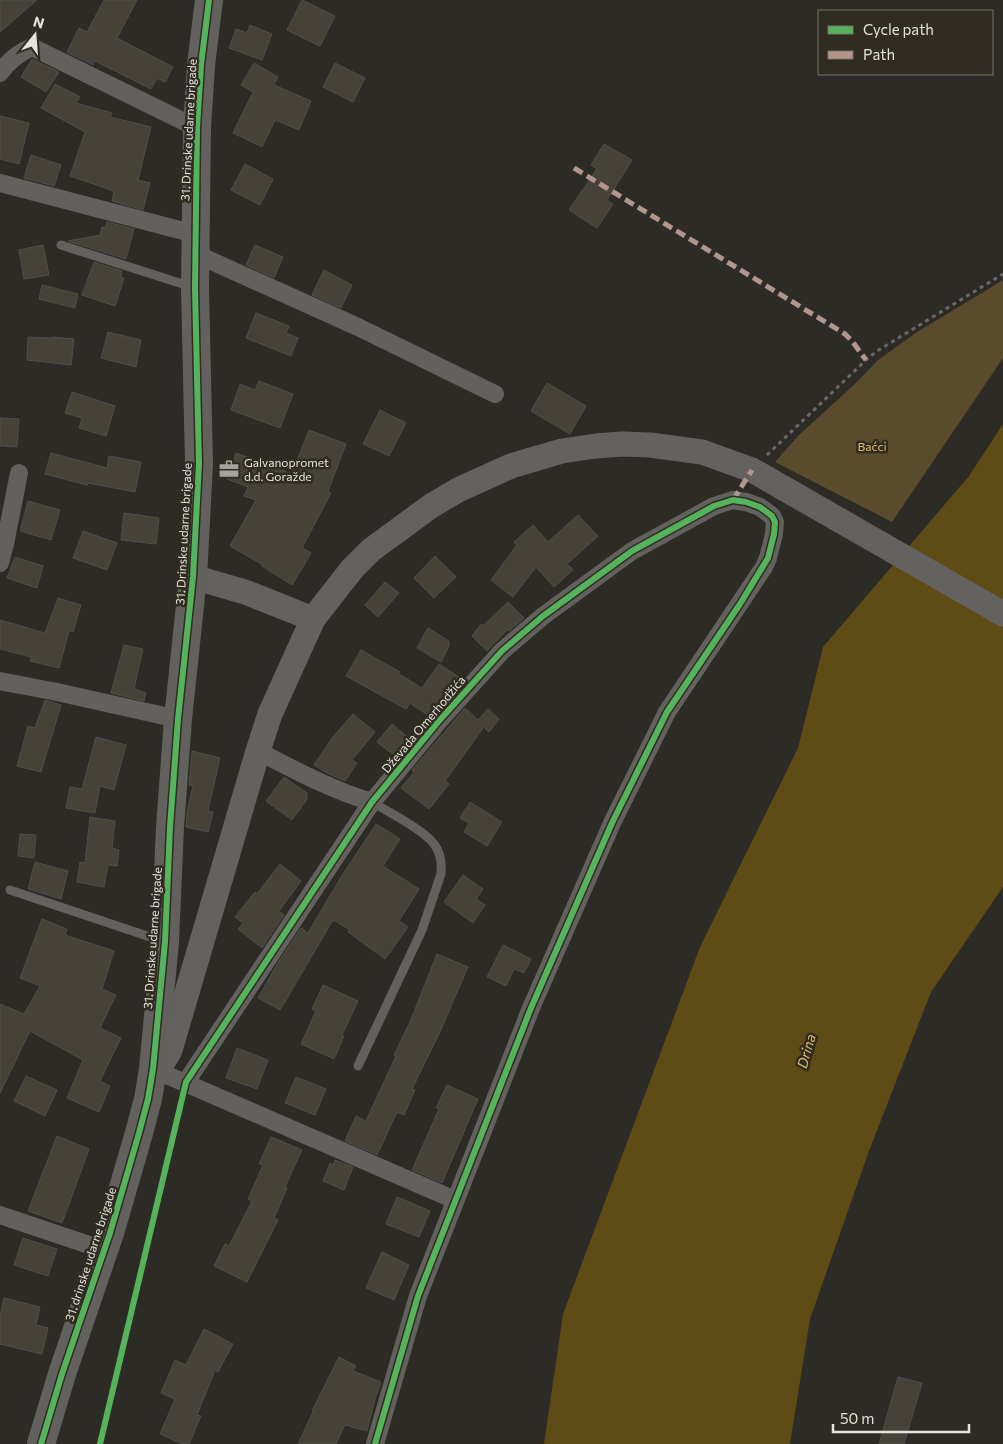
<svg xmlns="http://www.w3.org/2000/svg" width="1003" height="1444" font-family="Commissioner,sans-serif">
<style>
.green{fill:#594b2b}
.water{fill:#5e4b15}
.building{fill:#464237;stroke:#504e4a}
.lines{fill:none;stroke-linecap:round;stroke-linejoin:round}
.path{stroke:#6a6967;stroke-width:3;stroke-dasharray:4 4;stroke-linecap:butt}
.lane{stroke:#62615d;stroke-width:9}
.street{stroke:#62615d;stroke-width:18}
.secondary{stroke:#636260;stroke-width:25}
.primary{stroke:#62615d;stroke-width:28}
.quiet{stroke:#b2968c;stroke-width:5;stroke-dasharray:10 5;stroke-linecap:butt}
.cycleway-casing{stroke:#302c22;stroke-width:9}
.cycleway{stroke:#56b35d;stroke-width:6}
.labels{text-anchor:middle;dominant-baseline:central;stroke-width:5;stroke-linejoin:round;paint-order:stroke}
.street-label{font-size:12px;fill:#e6e3dd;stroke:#302c22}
.park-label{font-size:12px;fill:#dfbd6b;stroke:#302c22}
.poi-label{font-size:12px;fill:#e6e3dd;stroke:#302c22;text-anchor:start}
.water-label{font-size:14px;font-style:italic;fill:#dfbd6a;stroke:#302c22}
</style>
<rect width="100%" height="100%" fill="#2c2b26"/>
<!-- green -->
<polygon class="green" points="1003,280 1003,358 892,522 775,462 799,435 858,381 878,360 917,332"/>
<!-- water -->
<polygon class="water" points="1003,424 1003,887 931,992 869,1151 810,1319 790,1444 544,1444 563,1314 700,947 798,748 823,647 969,476"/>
<!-- building -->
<g class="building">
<polygon points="0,0 37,0 0,32"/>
<polygon points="104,0 137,0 117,38 173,67 165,82 157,78 151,89 95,61 93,65 67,52 79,28 87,32"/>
<polygon points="302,0 335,16 320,46 287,30"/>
<polygon points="250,25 272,34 262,60 229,48 236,29 247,33"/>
<polygon points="32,59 59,72 46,92 21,77"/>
<polygon points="254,63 278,77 274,85 311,101 299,130 275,120 262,147 233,133 253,92 241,85"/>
<polygon points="335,63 365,78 353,102 323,87"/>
<polygon points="55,84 80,97 76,103 112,113 110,117 151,127 138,180 150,183 143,210 112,201 114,191 70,176 85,132 41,108"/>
<polygon points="0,116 29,123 19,164 0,159"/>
<polygon points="604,144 632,160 607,200 613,204 597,228 569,210 597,169 591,165"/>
<polygon points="31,155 61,165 54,186 24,178"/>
<polygon points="245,164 273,179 260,205 231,190"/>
<polygon points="107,222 134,229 126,259 68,241 100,235 102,227 105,228"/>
<polygon points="43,245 49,275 24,279 19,250"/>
<polygon points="255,245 283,257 274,278 246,265"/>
<polygon points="94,262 122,271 121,277 124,278 115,306 82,295"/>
<polygon points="324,270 352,285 341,308 312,295"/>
<polygon points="42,285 78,294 75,308 39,299"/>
<polygon points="256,313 289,326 286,333 298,338 291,356 246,338"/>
<polygon points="108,332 141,340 136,367 101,358"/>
<polygon points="28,337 51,338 52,337 74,339 71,365 27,360"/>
<polygon points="259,381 293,394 280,428 231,410 240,384 255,390"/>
<polygon points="547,383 586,406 570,434 531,411"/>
<polygon points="72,392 115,406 106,436 79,428 82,418 65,413"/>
<polygon points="380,410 406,423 389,456 363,444"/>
<polygon points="0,418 19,419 17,447 0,446"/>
<polygon points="309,430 346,444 328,491 331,493 302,548 311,553 292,585 262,566 263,565 230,546 256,500 244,496 248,487 227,479 236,453 292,474"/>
<polygon points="51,453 107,468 109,456 141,462 135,492 88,483 87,485 45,474"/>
<polygon points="28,501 60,510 51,540 20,531"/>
<polygon points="124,513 159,518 156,544 121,540"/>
<polygon points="578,515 598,536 567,564 573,570 554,587 536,567 513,597 491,580 517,545 514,542 533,525 548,542"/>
<polygon points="83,531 117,543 107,570 73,558"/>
<polygon points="435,556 456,577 434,598 414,578"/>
<polygon points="15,557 43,566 37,588 7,578"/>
<polygon points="385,582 399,593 378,617 365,605"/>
<polygon points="58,598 81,605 73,632 69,631 59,668 30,661 31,657 0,649 0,620 45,633"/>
<polygon points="508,602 524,618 509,631 508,629 487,651 472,636 481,624 483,626"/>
<polygon points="428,628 449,641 449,646 441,662 417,648"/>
<polygon points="124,645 143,649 134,689 146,693 144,701 111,693"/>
<polygon points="361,650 400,672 399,674 422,688 439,664 462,679 429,716 410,703 406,709 346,676"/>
<polygon points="45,700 61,705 41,772 17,766 28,726 35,728"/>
<polygon points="465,708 478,720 488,709 499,719 489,732 484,727 445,781 449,784 429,809 401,788 414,772 412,770"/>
<polygon points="353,714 375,732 352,760 357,763 345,781 327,773 314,765 332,738"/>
<polygon points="392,724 410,739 396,757 377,742"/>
<polygon points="96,737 126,745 114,790 100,786 95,813 66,808 70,787 82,789"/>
<polygon points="192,751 220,758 208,811 213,812 208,832 186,827 187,812 193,786 189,785"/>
<polygon points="284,777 307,793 307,799 292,820 266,801"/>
<polygon points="470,802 502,822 487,846 464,832 469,823 460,818"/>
<polygon points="90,817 115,821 112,848 119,850 117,866 108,865 104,887 77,882 80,862 85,863"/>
<polygon points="376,824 400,839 383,866 419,889 399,921 408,927 385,959 348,932 349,929 333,920 280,1010 258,998 279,961 301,928 308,933 341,877"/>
<polygon points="20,834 36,835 34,858 18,856"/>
<polygon points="35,862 68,871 61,899 28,889"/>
<polygon points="280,864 301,881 279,911 284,915 262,948 238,929 243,923 235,917 255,892 257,894"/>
<polygon points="463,875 483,889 476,899 485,905 473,923 444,902"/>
<polygon points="42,919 67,929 65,935 114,951 102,989 116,995 100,1028 121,1038 100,1081 110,1086 99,1112 67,1098 83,1060 30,1031 0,1093 0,1004 24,1014 40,986 20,978"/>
<polygon points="503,945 531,959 524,973 514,969 506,986 487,977"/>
<polygon points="437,954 468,967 439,1034 412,1089 415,1090 404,1115 397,1112 377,1155 345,1141 356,1116 366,1121 396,1056 394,1055 410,1022"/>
<polygon points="323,985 358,1001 342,1035 344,1036 334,1059 301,1044 316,1011 312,1009"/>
<polygon points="237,1048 268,1060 257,1089 226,1078"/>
<polygon points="26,1076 57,1090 45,1116 14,1101"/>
<polygon points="296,1077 326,1089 315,1115 285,1103"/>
<polygon points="447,1085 478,1099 442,1183 412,1170 439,1109 436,1108"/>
<polygon points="57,1136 89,1149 62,1223 28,1211"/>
<polygon points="271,1137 302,1150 285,1187 287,1188 274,1218 278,1220 247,1282 214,1266 225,1244 229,1246 252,1201 248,1199 263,1165 259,1164"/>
<polygon points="335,1160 353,1167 344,1190 323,1181 330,1163 333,1165"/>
<polygon points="397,1197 430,1211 419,1237 386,1224"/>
<polygon points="23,1238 57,1249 48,1276 14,1265"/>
<polygon points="382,1252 409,1265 394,1300 366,1288"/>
<polygon points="4,1298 40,1307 36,1325 48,1328 42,1354 0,1344 0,1316"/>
<polygon points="204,1329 233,1344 218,1372 215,1370 197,1415 201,1416 189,1444 182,1444 160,1434 175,1399 161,1393 175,1360 186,1365"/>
<polygon points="339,1357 356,1366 353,1371 381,1382 375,1399 367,1431 345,1425 336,1444 298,1444 313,1412 312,1411"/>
<polygon points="898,1377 922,1383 904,1444 879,1444"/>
</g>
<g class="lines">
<!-- path -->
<polyline class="path" points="767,455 866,360 877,351 1003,274"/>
<!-- lane -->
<g class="lane">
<polyline points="61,245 192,287"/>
<polyline points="10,890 162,941"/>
<path d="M358,1066L422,930L441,874C442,863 441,853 434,844C424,830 388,812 372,802"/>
</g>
<!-- street -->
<g class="street">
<path d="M0,73C8,61 19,53 32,47L197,128"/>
<polyline points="0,183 195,234"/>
<polyline points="196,254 358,327 495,394"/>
<polyline points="0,563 5,544 19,473"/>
<polyline points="0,681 57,692 178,719"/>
<path d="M258,751C295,770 331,790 372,802"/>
<polyline points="153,1069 455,1200"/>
<polyline points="186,1082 372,802 438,722 502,651 543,616 632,551 714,506 733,500 746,502 760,507 772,516 775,522 774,534 768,558 764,567 667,712 612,823 531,1008 418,1296 375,1444"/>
<polyline points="0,1215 104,1250"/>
</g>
<!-- secondary -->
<g class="secondary">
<polyline points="193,577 245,592 313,619"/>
<polyline points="153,1069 163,1062 170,1050 258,751 270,714 313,619 352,569 371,550 431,506 458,490 511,466 562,451 596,446 622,444 650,445 702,452 752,470 1003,614"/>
</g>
<!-- primary -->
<polyline class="primary" points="41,1444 62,1374 110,1233 139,1133 148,1099 153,1069 165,942 170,827 178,719 193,577 199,464 195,288 197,128 201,65 209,0"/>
<!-- quiet -->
<g class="quiet">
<polyline points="574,168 845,334 852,341 866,360"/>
<polyline points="733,500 752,470"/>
</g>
<defs>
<g id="cycleway">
<polyline points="41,1444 62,1374 110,1233 139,1133 148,1099 153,1069 165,942 170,827 178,719 193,577 199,464 195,288 197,128 201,65 209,0"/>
<polyline points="100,1444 186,1082 372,802 438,722 502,651 543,616 632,551 714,506 733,500 746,502 760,507 772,516 775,522 774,534 768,558 740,604 667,712 612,823 531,1008 418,1296 375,1444"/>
</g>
</defs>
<!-- cycleway casing -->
<use href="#cycleway" class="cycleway-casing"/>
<!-- cycleway -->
<use href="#cycleway" class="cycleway"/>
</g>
<!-- icons -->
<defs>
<symbol id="office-bare" viewBox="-9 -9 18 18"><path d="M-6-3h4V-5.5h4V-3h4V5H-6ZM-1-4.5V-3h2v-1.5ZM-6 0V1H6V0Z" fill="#a5a39d" stroke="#302c22" stroke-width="2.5" paint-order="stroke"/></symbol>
</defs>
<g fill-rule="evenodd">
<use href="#office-bare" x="215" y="455" width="28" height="28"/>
</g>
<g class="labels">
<!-- street labels -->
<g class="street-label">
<text transform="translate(188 130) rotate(-87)">31. Drinske udarne brigade</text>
<text transform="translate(183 534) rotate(-87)">31. Drinske udarne brigade</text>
<text transform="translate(423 724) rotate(-50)">Dževada Omerhodžića</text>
<text transform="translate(152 938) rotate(-86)">31. Drinske udarne brigade</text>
<text transform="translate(90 1254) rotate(-72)">31. drinske udarne brigade</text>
</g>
<!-- park labels -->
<g class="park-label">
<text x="872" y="446">Baćci</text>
</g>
<!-- poi labels -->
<g class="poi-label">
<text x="244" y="462">Galvanopromet<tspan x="244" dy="14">d.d. Goražde</tspan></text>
</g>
<!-- water labels -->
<g class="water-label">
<text transform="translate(806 1051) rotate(-74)">Drina</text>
</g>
</g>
<!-- legend -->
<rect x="818" y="10" width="175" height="65" fill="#302c22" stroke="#79756d"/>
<rect x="828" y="26" width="25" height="8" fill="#56b35d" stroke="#79756d"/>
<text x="863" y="35" font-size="15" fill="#e6e3dd">Cycle path</text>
<rect x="828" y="51" width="25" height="8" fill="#b2968c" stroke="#79756d"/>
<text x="863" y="60" font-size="15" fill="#e6e3dd">Path</text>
<!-- north arrow -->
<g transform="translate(35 35) rotate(17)" stroke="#302c22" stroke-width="4" paint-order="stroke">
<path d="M0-4L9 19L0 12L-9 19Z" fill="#e6e3dd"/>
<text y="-8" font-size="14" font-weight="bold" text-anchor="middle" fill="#e6e3dd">N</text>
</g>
<!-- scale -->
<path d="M833 1424v8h136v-8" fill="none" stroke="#e6e3dd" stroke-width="2.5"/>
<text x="840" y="1424" font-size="15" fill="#e6e3dd" stroke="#302c22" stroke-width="4" paint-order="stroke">50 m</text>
</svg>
